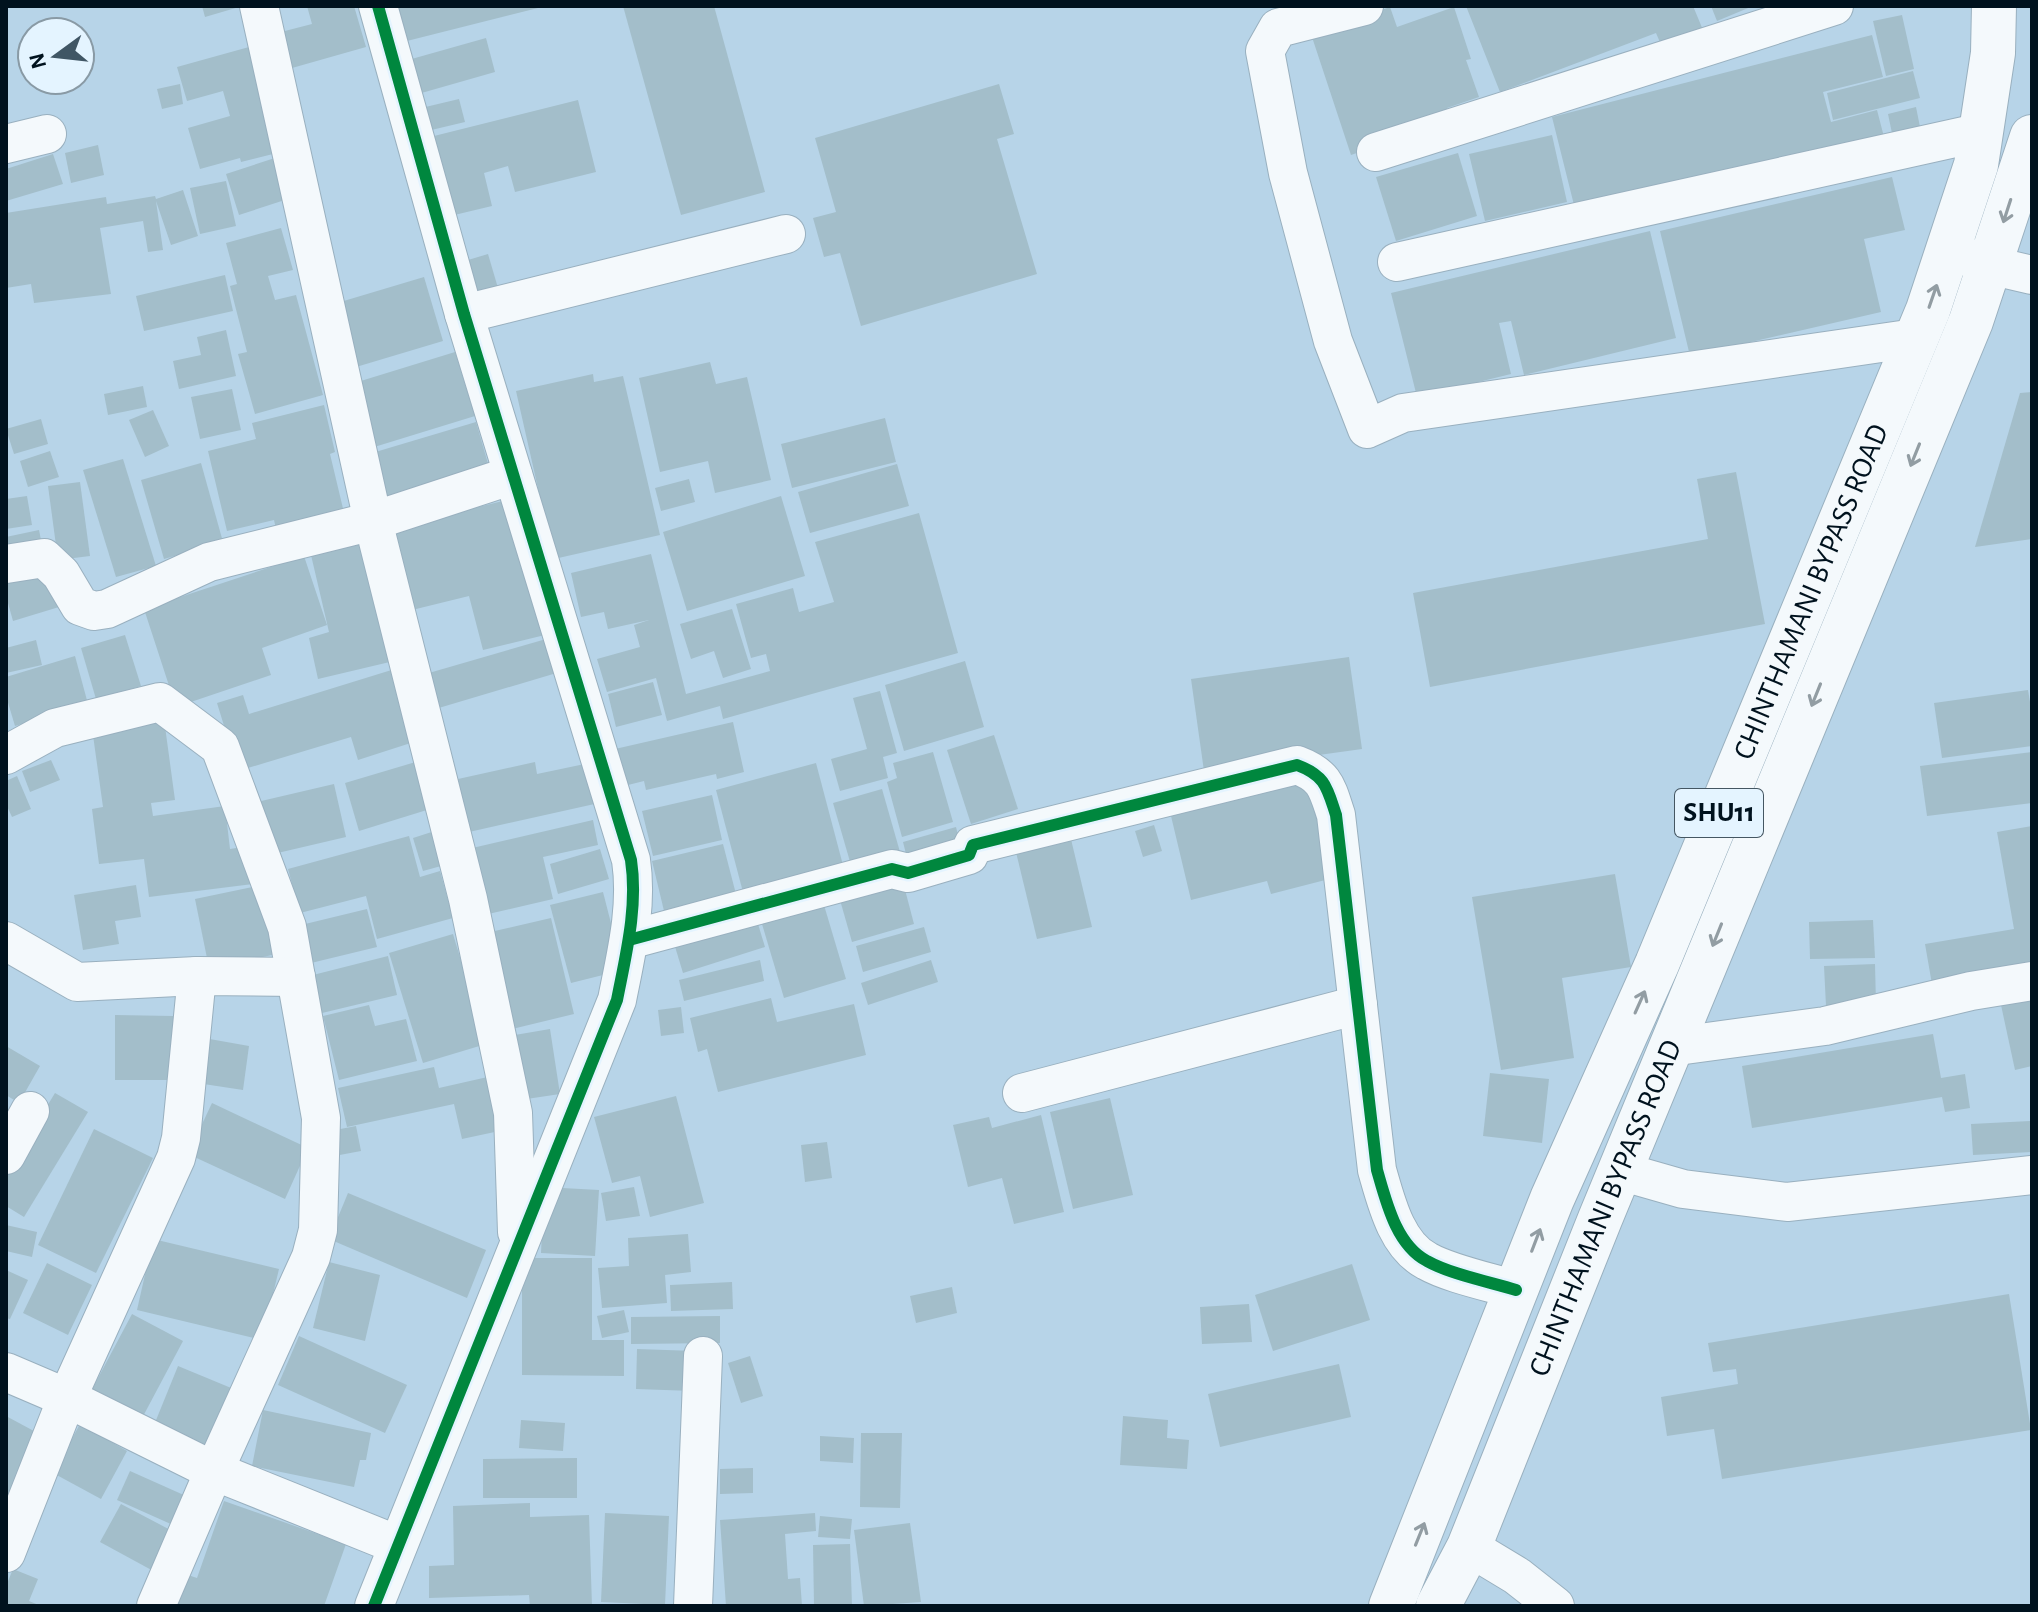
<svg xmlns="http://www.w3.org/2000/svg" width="2038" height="1612" font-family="'Alegreya Sans',sans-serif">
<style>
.building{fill:#a3beca}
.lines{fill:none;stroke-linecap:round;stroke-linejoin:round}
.minor-casing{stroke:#99b0bf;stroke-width:40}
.highway-casing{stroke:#99b0bf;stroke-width:46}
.minor{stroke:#f4f9fc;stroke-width:38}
.highway{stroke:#f4f9fc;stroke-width:44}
.cycleway-casing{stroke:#e4f4ff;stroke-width:17}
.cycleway{stroke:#00873e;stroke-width:12}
.oneway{stroke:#929da3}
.labels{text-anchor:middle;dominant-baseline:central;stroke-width:6;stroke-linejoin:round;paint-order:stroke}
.shield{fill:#e4f4ff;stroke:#445662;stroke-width:2}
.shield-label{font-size:28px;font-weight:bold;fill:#00121e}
.street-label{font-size:30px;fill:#00121e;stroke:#e4f4ff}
</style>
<rect width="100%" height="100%" fill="#b7d4e8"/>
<!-- building -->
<g class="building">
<polygon points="202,6 239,6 239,7 205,17"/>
<polygon points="307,6 354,6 366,47 292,68 281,32 312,24"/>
<polygon points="385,6 541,6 542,7 395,44"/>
<polygon points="623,6 714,6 765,192 681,215"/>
<polygon points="1466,6 1671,6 1672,8 1693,6 1703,30 1662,47 1656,33 1500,92"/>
<polygon points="1711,6 1753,6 1717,21"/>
<polygon points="1390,7 1397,27 1454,7 1471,59 1466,60 1479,97 1447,108 1451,121 1351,155 1311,34"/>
<polygon points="1902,15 1914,69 1886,76 1873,21"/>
<polygon points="1872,35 1883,77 1823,92 1831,122 1877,110 1884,137 1577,217 1552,117"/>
<polygon points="486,38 495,72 411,96 401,62"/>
<polygon points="249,47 277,153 241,162 240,158 200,169 188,128 230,116 223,91 187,101 177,67"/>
<polygon points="1913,71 1920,98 1833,120 1827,93"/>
<polygon points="180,84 183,104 162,109 157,89"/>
<polygon points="999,84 1014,134 997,139 1037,274 861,326 840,253 824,257 813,218 836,212 815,138"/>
<polygon points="459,99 465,122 423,132 417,109"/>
<polygon points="578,100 596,172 515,192 508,166 484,173 492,206 446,217 426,138"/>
<polygon points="1916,107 1921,132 1893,138 1888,114"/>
<polygon points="1552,135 1567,202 1485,221 1469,154"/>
<polygon points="98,145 104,175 71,183 65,153"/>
<polygon points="1458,153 1477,216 1396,241 1376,177"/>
<polygon points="53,154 63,184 6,201 6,169"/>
<polygon points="281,156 294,197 239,215 226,174"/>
<polygon points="1892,177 1905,230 1864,239 1881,312 1690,356 1660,231"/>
<polygon points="226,181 236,226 200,234 190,188"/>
<polygon points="183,190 198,236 171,245 156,201 163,250 148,252 143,221 100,228 111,294 34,303 31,284 6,288 6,213 106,197 107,204 155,196 156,199"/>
<polygon points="281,228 293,270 268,276 275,300 296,295 323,395 255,414 238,354 247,352 230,286 237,284 226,243"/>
<polygon points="1650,231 1676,338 1524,375 1511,321 1499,323 1511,374 1417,397 1391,293"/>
<polygon points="488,254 498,288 469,297 458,263"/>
<polygon points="225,275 233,311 144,331 136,296"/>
<polygon points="424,277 443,341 356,367 337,303"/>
<polygon points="226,330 236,376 179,389 173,361 201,355 197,337"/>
<polygon points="455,352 475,416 371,448 351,384"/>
<polygon points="710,362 716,384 747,377 771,480 715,493 708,461 660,472 639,378"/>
<polygon points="593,374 594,382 623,376 660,535 554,559 516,391"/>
<polygon points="143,386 147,407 108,415 104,394"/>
<polygon points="232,389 241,430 200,439 191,397"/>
<polygon points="2032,392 2032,539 1975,547 2020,393"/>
<polygon points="324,405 335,452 330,454 346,521 278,538 274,520 227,531 208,451 256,439 252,423"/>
<polygon points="153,410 169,446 145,457 129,420"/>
<polygon points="885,418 896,462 792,488 781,444"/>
<polygon points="41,419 48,444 14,454 6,429"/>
<polygon points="476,422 493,481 379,514 362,456"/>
<polygon points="50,451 59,477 28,487 20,461"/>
<polygon points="123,459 156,566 116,577 83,470"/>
<polygon points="201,463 223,542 164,559 141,480"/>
<polygon points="897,464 909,506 810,533 798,492"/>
<polygon points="1736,472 1765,624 1430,687 1413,593 1708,539 1697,479"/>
<polygon points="689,479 695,502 661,511 655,488"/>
<polygon points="80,482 90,556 58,560 48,486"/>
<polygon points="27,496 32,525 6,529 6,499"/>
<polygon points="781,496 805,576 687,611 663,532"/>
<polygon points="515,498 549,634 483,650 469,596 412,610 392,528"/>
<polygon points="919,513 958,653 723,719 720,706 667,721 656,678 607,692 597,659 640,647 634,625 649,620 608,629 604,612 581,617 571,573 651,554 686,694 770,671 766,654 751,658 736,604 793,588 799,612 834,602 815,542"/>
<polygon points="39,530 43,550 6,558 6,537"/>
<polygon points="366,542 394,661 318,679 309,638 329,632 311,555"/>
<polygon points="304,556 327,625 262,648 271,675 176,707 144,609"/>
<polygon points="47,567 59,607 13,621 6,596 6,579"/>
<polygon points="732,609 751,669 723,678 714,651 691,659 680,624"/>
<polygon points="125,635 141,686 96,699 81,648"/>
<polygon points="560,635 570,669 432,710 422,675"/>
<polygon points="36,640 42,665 6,673 6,648"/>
<polygon points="75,656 88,704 15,726 6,696 6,677"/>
<polygon points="1349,657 1362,749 1204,771 1191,679"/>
<polygon points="965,661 984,727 904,751 885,685"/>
<polygon points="398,668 420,740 358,760 351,737 238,771 217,703 243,695 249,714"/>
<polygon points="653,682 662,715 616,727 608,694"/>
<polygon points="2028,690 2032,714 2032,746 1942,758 1934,703"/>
<polygon points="880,691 897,753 883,757 888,778 840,791 831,759 867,749 853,698"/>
<polygon points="164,719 175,800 151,803 153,816 225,806 230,849 249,846 253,884 149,897 144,859 99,864 92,809 103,807 92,728"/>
<polygon points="733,722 744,772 717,779 716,774 646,790 644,781 624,786 615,749"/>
<polygon points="994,735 1018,809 971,824 947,750"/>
<polygon points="933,752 953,822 902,837 887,782 897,778 893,763"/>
<polygon points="2032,752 2032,803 1927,816 1920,766"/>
<polygon points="429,758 443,805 359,831 345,783"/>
<polygon points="51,760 60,780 30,792 22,771"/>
<polygon points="599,761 608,801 469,832 458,779 535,762 537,774"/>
<polygon points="816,763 844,869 744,896 716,790"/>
<polygon points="17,776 31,809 12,817 6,804 6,781"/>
<polygon points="1310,782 1333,878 1271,894 1267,881 1191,900 1171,816"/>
<polygon points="334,784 346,837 269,855 257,802"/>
<polygon points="882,789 902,859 853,872 833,803"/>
<polygon points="712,795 722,840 653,856 642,811"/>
<polygon points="593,820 598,845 543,857 553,899 484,915 468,849"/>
<polygon points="1154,825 1162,851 1143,857 1135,831"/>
<polygon points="2032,826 2032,973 1933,990 1925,944 2014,929 1997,832"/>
<polygon points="956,827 962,851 909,866 903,842"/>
<polygon points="441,829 452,863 423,871 413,838"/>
<polygon points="1070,835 1092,927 1037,939 1015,848"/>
<polygon points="409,836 420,877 440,871 453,918 377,939 366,896 300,913 288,869"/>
<polygon points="723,844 737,898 665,915 652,861"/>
<polygon points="600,849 609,879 558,894 550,864"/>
<polygon points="1615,874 1631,967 1562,978 1574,1058 1501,1070 1472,897"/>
<polygon points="903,882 914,924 852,942 840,900"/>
<polygon points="267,884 282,953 209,968 195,899"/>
<polygon points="136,885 141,917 115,921 119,944 83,950 74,895"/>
<polygon points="603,892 623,970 571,983 550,905"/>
<polygon points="821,895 846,979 784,998 759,914"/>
<polygon points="367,909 377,947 311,963 301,925"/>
<polygon points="755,914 765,947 683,973 673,940"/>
<polygon points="551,918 574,1014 508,1030 486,933"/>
<polygon points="1873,920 1875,958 1810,959 1809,922"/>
<polygon points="924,927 931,952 863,972 856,946"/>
<polygon points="453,934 486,1044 423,1063 389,953"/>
<polygon points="388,956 397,995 322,1013 313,975"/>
<polygon points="760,960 764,981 684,1001 679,980"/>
<polygon points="931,960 938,982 868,1005 861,983"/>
<polygon points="1875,964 1876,1004 1826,1006 1824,966"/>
<polygon points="771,998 777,1022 854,1004 866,1055 718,1092 707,1049 698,1052 690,1018"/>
<polygon points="2032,998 2032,1066 2015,1070 2001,1005"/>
<polygon points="369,1005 375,1026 406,1019 417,1061 339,1080 323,1016"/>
<polygon points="681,1007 684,1033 661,1036 658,1010"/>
<polygon points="115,1015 173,1016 173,1080 115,1080"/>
<polygon points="550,1029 560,1094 520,1100 509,1036"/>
<polygon points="1933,1034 1941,1078 1965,1074 1970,1108 1945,1112 1942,1097 1752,1128 1742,1066"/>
<polygon points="204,1038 249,1046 243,1090 197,1083"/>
<polygon points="6,1046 40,1066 19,1103 6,1095"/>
<polygon points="434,1067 439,1088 492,1076 504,1130 462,1139 454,1104 347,1127 338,1088"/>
<polygon points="1490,1073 1549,1079 1542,1143 1483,1136"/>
<polygon points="55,1093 88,1112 24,1217 6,1206 6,1174"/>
<polygon points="676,1096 704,1203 650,1217 640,1176 612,1183 594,1117"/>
<polygon points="1110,1098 1133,1195 1073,1209 1050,1112"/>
<polygon points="212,1103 308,1148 285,1199 188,1154"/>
<polygon points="1041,1115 1064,1212 1014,1224 1002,1178 968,1187 953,1125 989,1117 992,1128"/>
<polygon points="2030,1121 2032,1152 1973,1155 1971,1124"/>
<polygon points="356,1126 361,1151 329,1157 325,1132"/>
<polygon points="94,1129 153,1158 96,1273 38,1245"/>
<polygon points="827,1142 832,1178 805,1182 801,1145"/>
<polygon points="544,1187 599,1190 595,1256 541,1253"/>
<polygon points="634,1187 640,1216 606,1221 601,1193"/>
<polygon points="348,1193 486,1250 467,1298 329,1239"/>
<polygon points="6,1225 37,1232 32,1257 6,1251"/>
<polygon points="688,1234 691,1272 665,1275 667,1303 602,1308 598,1268 629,1266 628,1238"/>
<polygon points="153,1239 279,1269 262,1340 137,1310"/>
<polygon points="522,1258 592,1258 592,1340 624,1340 624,1376 522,1375"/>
<polygon points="329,1262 380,1275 365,1341 313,1328"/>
<polygon points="47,1263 92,1285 68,1335 23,1313"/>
<polygon points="1352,1264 1370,1320 1273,1351 1255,1295"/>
<polygon points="6,1270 28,1280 10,1319 6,1318"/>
<polygon points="732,1282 733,1309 671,1311 670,1285"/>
<polygon points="952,1287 957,1313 916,1323 910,1296"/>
<polygon points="2009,1294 2031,1430 1722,1479 1714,1429 1667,1436 1661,1397 1738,1384 1736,1369 1713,1372 1708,1343"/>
<polygon points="1249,1304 1252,1342 1202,1344 1200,1307"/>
<polygon points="624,1310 629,1332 602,1338 597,1316"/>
<polygon points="132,1314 183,1341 140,1422 89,1395"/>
<polygon points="720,1316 720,1343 631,1344 631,1317"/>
<polygon points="299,1336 407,1385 385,1433 278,1385"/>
<polygon points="637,1349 695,1351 693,1391 636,1389"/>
<polygon points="750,1356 763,1396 741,1403 728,1363"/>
<polygon points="1339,1364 1351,1417 1220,1447 1208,1394"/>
<polygon points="178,1366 236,1390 210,1454 152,1430"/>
<polygon points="263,1410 371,1433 366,1460 360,1460 354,1487 252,1466"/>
<polygon points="6,1416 45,1437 11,1502 6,1500"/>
<polygon points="1123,1416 1168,1420 1167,1438 1189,1440 1187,1469 1120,1465"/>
<polygon points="521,1420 565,1423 563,1451 519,1448"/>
<polygon points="80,1424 127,1451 101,1499 53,1473"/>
<polygon points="861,1433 902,1433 900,1508 860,1507"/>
<polygon points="820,1436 854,1438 853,1463 820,1461"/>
<polygon points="577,1458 577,1498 483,1498 483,1459"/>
<polygon points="753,1468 753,1493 720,1494 720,1469"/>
<polygon points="130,1471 186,1496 173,1525 117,1500"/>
<polygon points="224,1501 346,1544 324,1606 167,1606 179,1572 197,1578"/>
<polygon points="530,1503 530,1517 589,1515 592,1606 530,1606 529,1595 429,1598 429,1566 454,1565 453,1506"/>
<polygon points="121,1504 178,1534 157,1573 100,1542"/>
<polygon points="605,1513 669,1516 665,1605 601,1602"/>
<polygon points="815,1513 816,1531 785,1534 788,1579 800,1578 802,1606 726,1606 720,1520"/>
<polygon points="820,1516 852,1519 850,1539 818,1537"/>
<polygon points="910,1523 921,1602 864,1606 854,1530"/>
<polygon points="850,1544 852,1606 814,1606 813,1545"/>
<polygon points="13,1569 38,1579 29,1601 41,1606 6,1606 6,1586"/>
</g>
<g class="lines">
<defs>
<g id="minor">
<polyline points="259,6 373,521 468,899 513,1113 517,1232"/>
<polyline points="1364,6 1278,28 1265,51 1288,173 1333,341 1367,429 1403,413 1915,338"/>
<polyline points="6,144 47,134"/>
<polyline points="1376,152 1834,6"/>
<polyline points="1962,255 1989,265 2032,275"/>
<polyline points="1397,262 1982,132"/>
<polyline points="464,314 786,234"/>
<polyline points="6,564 44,558 61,574 80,606 94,611 107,609 209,562 373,521 513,475"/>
<polyline points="6,755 55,728 160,702 220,747 287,927 321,1118 318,1230 311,1257 214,1471 156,1606"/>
<path d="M629,940L892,869L908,873L969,855L973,845L1297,765C1326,776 1327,788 1336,815L1377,1170C1386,1201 1396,1245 1427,1261C1450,1274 1490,1282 1516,1290"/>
<polyline points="6,941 77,982 197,976 296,977"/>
<polyline points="1670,1047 1825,1026 1971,991 2032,981"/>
<polyline points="1022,1093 1358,1005"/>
<polyline points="6,1155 30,1111"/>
<polyline points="1620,1171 1683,1189 1787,1202 2032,1175"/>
<polyline points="6,1372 67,1398 214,1471 398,1545"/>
<polyline points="1469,1547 1517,1576 1555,1606"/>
<polyline points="6,1553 67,1398 176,1158 181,1138 197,976"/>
<path d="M374,1606L617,1000C626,954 638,907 631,860L464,314L378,6"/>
<polyline points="693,1606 703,1356"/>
</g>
<g id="highway">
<path id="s1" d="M1391,1606L1552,1199L1657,964L1928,310L1976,165L1993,53L1994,6"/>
<path id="s2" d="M1438,1606L1469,1547L1600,1219L1971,321L2032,137"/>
</g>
</defs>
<!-- minor casing -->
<use href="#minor" class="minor-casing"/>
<!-- highway casing -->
<use href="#highway" class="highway-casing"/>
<!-- minor -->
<use href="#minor" class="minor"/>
<!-- highway -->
<use href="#highway" class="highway"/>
<defs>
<g id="cycleway">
<path d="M629,940L892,869L908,873L969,855L973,845L1297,765C1326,776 1327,788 1336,815L1377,1170C1386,1201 1396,1245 1427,1261C1450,1274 1490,1282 1516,1290"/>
<path d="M374,1606L617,1000C626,954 638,907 631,860L464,314L378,6"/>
</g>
</defs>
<!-- cycleway casing -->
<use href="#cycleway" class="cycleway-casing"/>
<!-- cycleway -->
<use href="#cycleway" class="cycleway"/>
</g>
<!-- one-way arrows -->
<defs><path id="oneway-shaft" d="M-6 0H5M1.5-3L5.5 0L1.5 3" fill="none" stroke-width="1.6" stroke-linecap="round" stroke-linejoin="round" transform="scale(2)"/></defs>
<g class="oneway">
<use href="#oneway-shaft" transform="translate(2007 211) rotate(108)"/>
<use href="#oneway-shaft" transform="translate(1933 296) rotate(-71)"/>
<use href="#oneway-shaft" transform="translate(1915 455) rotate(112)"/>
<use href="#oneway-shaft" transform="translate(1816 695) rotate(112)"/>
<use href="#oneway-shaft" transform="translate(1717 935) rotate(112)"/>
<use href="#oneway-shaft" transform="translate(1640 1002) rotate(-66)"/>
<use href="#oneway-shaft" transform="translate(1536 1240) rotate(-69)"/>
<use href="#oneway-shaft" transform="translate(1420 1534) rotate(-68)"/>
</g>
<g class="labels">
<!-- shield labels -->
<rect class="shield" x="1675" y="789" width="88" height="48" rx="6"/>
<g class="shield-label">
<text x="1719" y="813">SHU11</text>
</g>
<!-- street labels -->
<g class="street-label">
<text stroke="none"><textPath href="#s1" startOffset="1098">CHINTHAMANI BYPASS ROAD</textPath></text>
<text stroke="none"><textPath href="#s2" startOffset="432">CHINTHAMANI BYPASS ROAD</textPath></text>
</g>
</g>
<!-- border -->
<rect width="2038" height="1612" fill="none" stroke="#00121e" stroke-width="16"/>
<!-- north arrow -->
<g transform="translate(56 56) rotate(255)"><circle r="38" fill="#e4f4ff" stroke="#899aa5" stroke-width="2"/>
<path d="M0-6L14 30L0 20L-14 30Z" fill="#405665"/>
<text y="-12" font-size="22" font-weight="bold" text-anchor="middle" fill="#00121e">N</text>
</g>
</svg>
